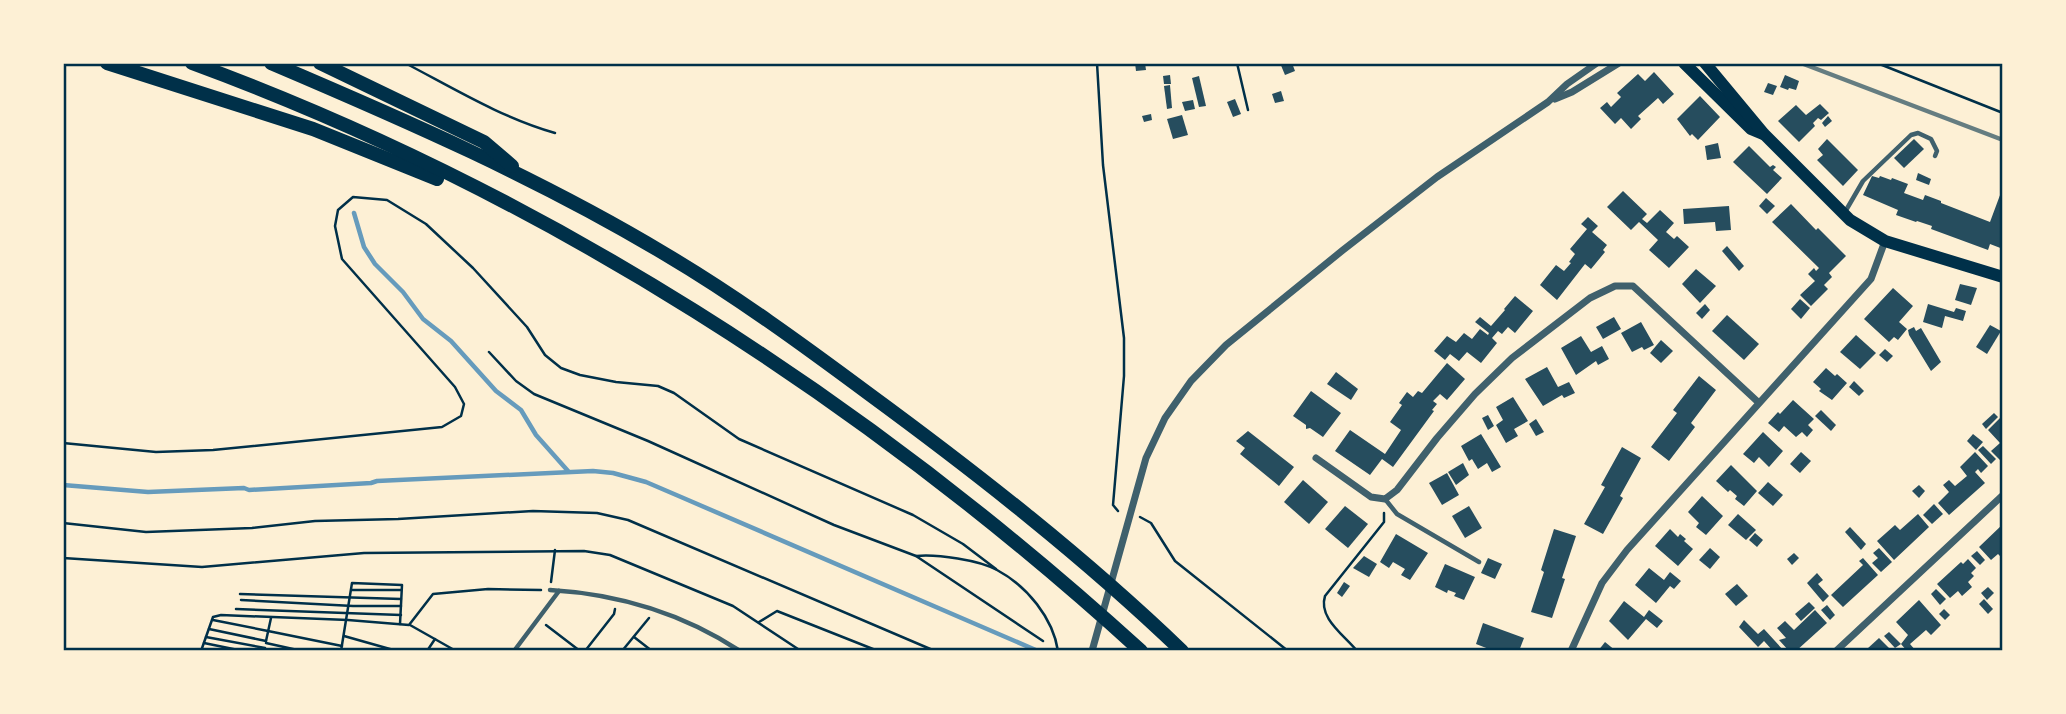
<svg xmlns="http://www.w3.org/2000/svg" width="2066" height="714" font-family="Commissioner,sans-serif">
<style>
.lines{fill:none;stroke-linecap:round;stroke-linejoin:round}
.stream{stroke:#669bbc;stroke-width:4.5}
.building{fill:#264d5e}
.path{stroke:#003049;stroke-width:2.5}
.service{stroke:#3f606c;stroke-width:4.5}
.minor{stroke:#3f606c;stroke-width:7}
.secondary{stroke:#003049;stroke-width:12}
.trunk{stroke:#003049;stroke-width:14}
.rail{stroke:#657d81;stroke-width:4.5}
.neatline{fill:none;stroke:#003049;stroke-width:2.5}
</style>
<rect width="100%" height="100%" fill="#fdf0d5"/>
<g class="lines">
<!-- stream -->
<g class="stream">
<polyline points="354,213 364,247 375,264 403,292 423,319 451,341 496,391 521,410 536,435 568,471"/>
<polyline points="63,485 148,492 244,488 249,490 371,483 377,481 593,471 613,473 646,482 681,497 1038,651"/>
</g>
</g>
<!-- building -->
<g class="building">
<polygon points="1135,63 1145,63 1146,70 1136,71"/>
<polygon points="1280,63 1292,63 1295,71 1285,75"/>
<polygon points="1654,72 1674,94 1663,104 1658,98 1638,116 1641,119 1631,129 1621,118 1615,124 1600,108 1607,102 1611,107 1621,97 1617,93 1638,74 1645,81"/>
<polygon points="1170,75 1171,84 1164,84 1163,76"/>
<polygon points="1785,75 1799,81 1796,90 1789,88 1788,90 1780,87"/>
<polygon points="1199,76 1206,106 1199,107 1192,78"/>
<polygon points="1768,83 1777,86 1773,95 1764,92"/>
<polygon points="1170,85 1172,108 1167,109 1164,86"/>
<polygon points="1281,91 1284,101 1275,103 1272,94"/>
<polygon points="1700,96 1720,117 1698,140 1692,134 1690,136 1677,119"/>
<polygon points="1235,99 1241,114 1233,117 1227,102"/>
<polygon points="1193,100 1195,109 1185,111 1182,102"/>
<polygon points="1820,104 1829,113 1821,120 1818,118 1813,123 1815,126 1799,142 1778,121 1796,105 1806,115"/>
<polygon points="1151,114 1152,120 1144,122 1142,116"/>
<polygon points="1182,115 1188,135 1173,139 1167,119"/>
<polygon points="1828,116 1832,121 1825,127 1822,123"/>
<polygon points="1827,139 1858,170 1843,186 1817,160 1823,155 1818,149"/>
<polygon points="1914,139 1924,149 1904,168 1894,158"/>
<polygon points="1718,143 1721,158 1707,160 1705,146"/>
<polygon points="1749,146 1770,167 1773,165 1776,167 1773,170 1782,178 1767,194 1733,162"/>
<polygon points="1918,173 1931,179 1929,185 1916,180"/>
<polygon points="1872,176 1879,178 1880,176 1891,180 1892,178 1908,184 1904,193 1923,200 1925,195 1941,201 1941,203 1990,222 2003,187 2003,249 1990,244 1988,250 1931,229 1932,226 1917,221 1916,222 1896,215 1898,210 1863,195"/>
<polygon points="1623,191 1647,214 1642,219 1647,223 1660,210 1674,223 1666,232 1674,239 1677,236 1689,247 1669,268 1649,250 1658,240 1639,222 1631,230 1607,207"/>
<polygon points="1766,198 1775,206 1767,214 1759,206"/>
<polygon points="1791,204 1816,230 1818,228 1846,256 1829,273 1832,277 1824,285 1828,289 1811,306 1800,295 1815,281 1808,274 1814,268 1816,271 1819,268 1772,222"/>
<polygon points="1729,206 1731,230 1716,231 1715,222 1684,224 1683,209"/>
<polygon points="1588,217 1598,226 1592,232 1607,245 1603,250 1605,252 1591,269 1585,264 1557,300 1540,285 1556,265 1564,271 1571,263 1569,262 1575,254 1570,249 1587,229 1581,224"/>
<polygon points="1727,246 1744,266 1739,271 1722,251"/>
<polygon points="1696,269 1716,286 1700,303 1682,284"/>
<polygon points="1960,284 1977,288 1971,305 1955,300"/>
<polygon points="1893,288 1913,306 1899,322 1907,329 1898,340 1894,337 1889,342 1864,319"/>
<polygon points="1515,296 1533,311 1515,333 1508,327 1502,334 1498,331 1492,338 1497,343 1481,363 1467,352 1459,361 1450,354 1445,360 1434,351 1447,336 1456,342 1464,333 1472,339 1480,329 1488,335 1489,333 1475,322 1480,317 1491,326 1505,310 1504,309"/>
<polygon points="1800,299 1810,308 1801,319 1791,309"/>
<polygon points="1705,304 1710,310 1702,319 1696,313"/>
<polygon points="1928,304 1954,312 1956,308 1966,311 1963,321 1945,316 1942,328 1923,322"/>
<polygon points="1727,315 1759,344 1744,360 1712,331"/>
<polygon points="1614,317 1621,329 1603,339 1596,327"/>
<polygon points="1641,322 1654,345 1644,350 1642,347 1632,352 1621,333"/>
<polygon points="1990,325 2001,331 1987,354 1976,347"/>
<polygon points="1914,327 1916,331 1921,328 1941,362 1931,371 1909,335 1908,330"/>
<polygon points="1856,335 1876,353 1860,369 1840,352"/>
<polygon points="1581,336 1591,352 1602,346 1609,359 1598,365 1596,361 1576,375 1561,348"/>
<polygon points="1661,340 1673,351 1661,363 1650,353"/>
<polygon points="1885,349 1893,356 1887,362 1879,355"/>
<polygon points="1447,363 1465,379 1447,400 1440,394 1433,401 1437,404 1432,410 1434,411 1393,467 1382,459 1370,475 1335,451 1350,430 1385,454 1401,430 1390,422 1402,405 1399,403 1407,392 1413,397 1418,391 1422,393"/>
<polygon points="1547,367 1558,387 1569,382 1575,393 1564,398 1562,395 1543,406 1525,379"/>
<polygon points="1826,368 1835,376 1837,374 1847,383 1832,400 1819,391 1821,389 1813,382"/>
<polygon points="1336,372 1358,389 1351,400 1327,384"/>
<polygon points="1699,376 1716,390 1691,423 1695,427 1669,461 1651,447 1677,413 1673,410"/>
<polygon points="1854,381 1864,391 1859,396 1849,387"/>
<polygon points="1311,391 1341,413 1323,437 1310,428 1306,429 1306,425 1293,416"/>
<polygon points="1513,397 1528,421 1514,429 1518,436 1506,443 1496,425 1503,420 1496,407"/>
<polygon points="1793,400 1814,419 1808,425 1813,430 1807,437 1802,432 1796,437 1784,426 1779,432 1768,423 1778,412 1780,414"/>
<polygon points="1821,410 1836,425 1831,431 1815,416"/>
<polygon points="1994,413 1998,417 1986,429 1982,424"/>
<polygon points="1488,415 1494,426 1488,430 1482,418"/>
<polygon points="2003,415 2003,457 2000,460 1991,451 2000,443 1988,430"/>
<polygon points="1536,419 1544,432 1536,436 1529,424"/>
<polygon points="1248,431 1294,467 1279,486 1240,454 1245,448 1236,441"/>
<polygon points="1763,432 1783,451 1769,467 1759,457 1754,463 1743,454"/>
<polygon points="1481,434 1501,467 1492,472 1487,463 1478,469 1472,459 1469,461 1461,446"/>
<polygon points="1973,434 1983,442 1976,450 1967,441"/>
<polygon points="1983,446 1996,459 1991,464 1978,450"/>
<polygon points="1622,447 1641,458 1620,496 1623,498 1603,534 1584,524 1605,487 1601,485"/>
<polygon points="1801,452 1811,461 1800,473 1790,464"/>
<polygon points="1975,452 1988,466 1981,473 1978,469 1975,472 1985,483 1949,515 1938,503 1949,492 1943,485 1949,480 1955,486 1967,476 1960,467"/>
<polygon points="1463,463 1469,475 1456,485 1448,472"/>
<polygon points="1731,465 1757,491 1744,506 1735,499 1737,496 1730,490 1728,492 1716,481"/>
<polygon points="1447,473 1459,495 1442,505 1429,483"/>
<polygon points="1303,480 1328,502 1309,524 1284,502"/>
<polygon points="1768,482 1783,495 1773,506 1758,493"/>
<polygon points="1919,485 1925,491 1919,498 1912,491"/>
<polygon points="1702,496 1723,516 1706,535 1696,527 1699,523 1688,512"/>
<polygon points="1934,504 1943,514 1932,524 1923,515"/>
<polygon points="1345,506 1368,524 1348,548 1325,529"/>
<polygon points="1469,506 1482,528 1465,538 1452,516"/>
<polygon points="1738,514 1756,530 1746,540 1728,525"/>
<polygon points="1918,514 1929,527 1894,560 1877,541 1895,525 1900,530"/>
<polygon points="2003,524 2003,559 1998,554 1991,560 1979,547"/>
<polygon points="1850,527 1866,544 1861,550 1845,532"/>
<polygon points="1554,529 1576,536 1562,578 1565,579 1552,618 1531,612 1544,572 1541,570"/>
<polygon points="1670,529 1678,537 1680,534 1686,539 1684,541 1693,549 1678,566 1655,546"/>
<polygon points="1755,533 1763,540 1757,547 1749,540"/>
<polygon points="1396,534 1428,553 1410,580 1401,575 1405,569 1393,562 1389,568 1380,562"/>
<polygon points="1710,548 1720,557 1710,569 1699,560"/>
<polygon points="1879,548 1892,562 1881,572 1872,563 1878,558 1873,553"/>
<polygon points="1977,551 1985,560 1980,565 1971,556"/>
<polygon points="1794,553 1799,558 1792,565 1787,559"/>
<polygon points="1364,556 1377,564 1369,577 1353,568"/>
<polygon points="1488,558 1502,564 1495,579 1481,573"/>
<polygon points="1863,558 1878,575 1843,607 1831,595 1863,565 1859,561"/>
<polygon points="1968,559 1976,568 1971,573 1974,576 1968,582 1972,587 1962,596 1958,591 1950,598 1937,584 1961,562 1963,564"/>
<polygon points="1445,564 1475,577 1464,600 1454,596 1456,593 1448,590 1447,593 1435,587"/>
<polygon points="1649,568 1664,580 1670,572 1681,581 1674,589 1670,586 1656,603 1635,585"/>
<polygon points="1817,573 1823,580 1818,584 1829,596 1823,602 1807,583"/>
<polygon points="1344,582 1350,586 1342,597 1337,593"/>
<polygon points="1737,584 1748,596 1736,606 1725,594"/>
<polygon points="1988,587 1994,593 1987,600 1981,593"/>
<polygon points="1936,589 1946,599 1940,605 1931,594"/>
<polygon points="1984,599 1993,609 1988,614 1979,604"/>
<polygon points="1919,600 1941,625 1931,635 1926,630 1910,644 1916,651 1907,651 1901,644 1908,635 1896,622"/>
<polygon points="1624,601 1644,617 1649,610 1663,621 1657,628 1646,619 1628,640 1609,621"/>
<polygon points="1809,602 1815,608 1801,621 1795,614"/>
<polygon points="1827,605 1835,615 1830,620 1821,610"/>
<polygon points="1944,609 1950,615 1945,620 1939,614"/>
<polygon points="1815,610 1827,623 1796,651 1789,651 1779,640 1786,638 1777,628 1785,621 1794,630"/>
<polygon points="1744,620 1758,634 1764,629 1784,651 1773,651 1764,641 1758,647 1739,627"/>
<polygon points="1483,623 1524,638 1519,651 1494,651 1476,644"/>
<polygon points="1889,632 1901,644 1895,648 1884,636"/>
<polygon points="1879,638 1892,651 1865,651 1867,649"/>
<polygon points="1605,642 1616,651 1598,651"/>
</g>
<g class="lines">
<!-- path -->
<g class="path">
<path d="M405,63C453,88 502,118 555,133"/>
<polyline points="1097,63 1103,165 1124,338 1124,376 1113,505 1118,511"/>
<polyline points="1237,63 1248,110"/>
<polyline points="1877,63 2003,113"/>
<polyline points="489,352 516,381 534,394 648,441 834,525 916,556 1043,641"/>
<polyline points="63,443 156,452 213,450 442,427 461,416 464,404 455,387 342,259 335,226 338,210 353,197 387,200 426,224 473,268 527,327 545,355 561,368 580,375 616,382 658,386 674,393 739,439 913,515 963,544 996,569"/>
<polyline points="1140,517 1151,523 1175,561 1288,651"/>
<polyline points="63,523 146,532 252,528 315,521 398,519 533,511 597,513 628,520 935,651"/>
<path d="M916,556C937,554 979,560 997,570C1027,586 1053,618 1058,651"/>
<polyline points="63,558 202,567 364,553 584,551 610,555 733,606 801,651"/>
<polyline points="551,582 555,550"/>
<polyline points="352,590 401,590"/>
<polyline points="240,594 401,599"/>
<polyline points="241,600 353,606 401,606"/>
<polyline points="236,609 401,615"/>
<polyline points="213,620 268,631"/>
<polyline points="759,622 777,611 878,651"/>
<polyline points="410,625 456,651"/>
<polyline points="546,625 580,651"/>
<polyline points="209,629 266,641"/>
<polyline points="268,631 342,646"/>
<polyline points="344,636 397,651"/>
<polyline points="206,637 265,648"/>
<polyline points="634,637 652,651"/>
<polyline points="266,641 271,618"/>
<polyline points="204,643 243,651"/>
<polyline points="266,643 302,651"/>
<polyline points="201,651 213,617 221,615 348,620 409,625 433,594 488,589 541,590"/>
<polyline points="341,651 352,583 402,585 400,624"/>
<polyline points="427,651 435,639"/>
<polyline points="585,651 614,614 615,609"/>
<polyline points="622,651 649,618"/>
<path d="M1357,651C1344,635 1318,618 1325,596L1384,522V513"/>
</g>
<!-- service -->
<g class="service">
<polyline points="1845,212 1863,181 1911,135 1918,133 1931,139 1937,151 1935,156"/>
<polyline points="1385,499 1397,514 1479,562"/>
<path d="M550,590C618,594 682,613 740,651"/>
<polyline points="514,651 559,591"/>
</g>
<!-- minor -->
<g class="minor">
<polyline points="1555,99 1572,92 1619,63"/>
<polyline points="1316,458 1371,497 1385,499 1397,490 1437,438 1475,394 1512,358 1590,298 1615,286 1633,286 1758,402"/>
<polyline points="1092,651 1146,458 1165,418 1191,381 1226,345 1343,250 1437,177 1548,102 1567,84 1597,63"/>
<polyline points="1571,651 1602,583 1627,550 1871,279 1885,241"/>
<polyline points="1836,651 2003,495"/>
</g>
<!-- secondary -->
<g class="secondary">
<polyline points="1684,63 1751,129 1763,134"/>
<polyline points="1705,63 1764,134 1850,220 1885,241 2003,277"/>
</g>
<!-- trunk -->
<g class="trunk">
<polyline points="107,63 313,129 437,179"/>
<path d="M192,63C545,193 864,399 1141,651"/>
<path d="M271,63C405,120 540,179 665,254C736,296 803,345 869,394C978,474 1084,557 1182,651"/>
<polyline points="320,63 484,142 512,166"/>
</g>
<!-- rail -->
<polyline class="rail" points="1801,63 2003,140"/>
</g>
<!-- border -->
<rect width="2066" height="714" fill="none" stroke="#fdf0d5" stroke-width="130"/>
<rect x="65" y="65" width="1936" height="584" class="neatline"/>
</svg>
